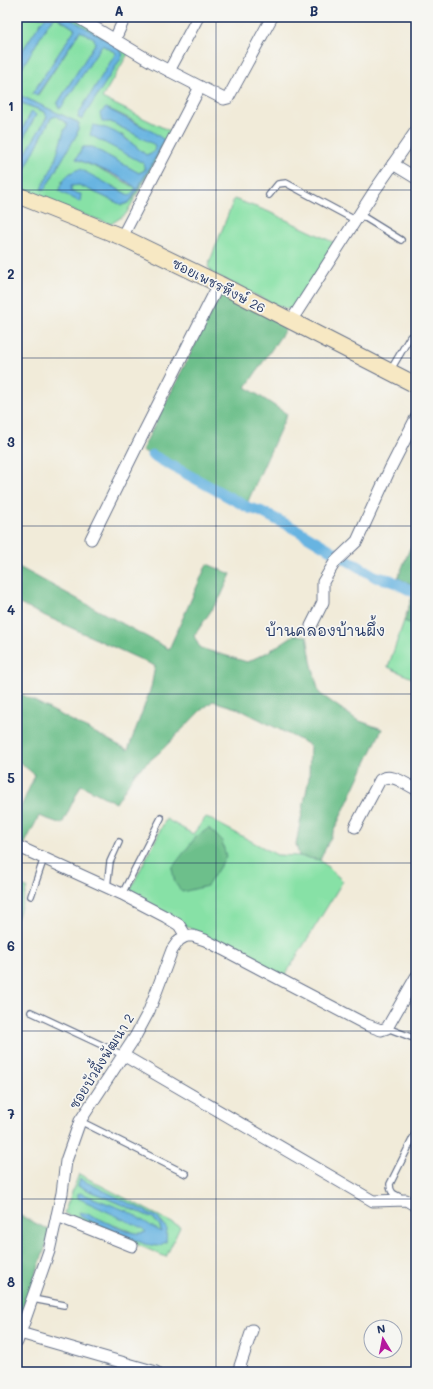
<svg xmlns="http://www.w3.org/2000/svg" width="433" height="1389" font-family="Mali,'Playpen Sans Thai',sans-serif">
<style>
.green{fill:#87e1a6;stroke:#518882;fill-rule:evenodd}
.forest{fill:#6dbf8b;stroke:#447774}
.water{fill:#68b4e1;stroke:#4272a0}
.lines{fill:none;stroke-linecap:round;stroke-linejoin:round}
.canal{stroke:#68b4e1;stroke-width:11}
.lane-casing{stroke:#667189;stroke-width:8}
.street-casing{stroke:#667189;stroke-width:13}
.secondary-casing{stroke:#667189;stroke-width:18}
.lane{stroke:#fff;stroke-width:5.5}
.street{stroke:#fff;stroke-width:11}
.secondary{stroke:#f7e8c3;stroke-width:16}
.grid{fill:none;stroke:#1b2f5e;stroke-width:1;stroke-opacity:0.55}
.labels{text-anchor:middle;dominant-baseline:central;stroke-width:3.5;stroke-linejoin:round;paint-order:stroke}
.street-label{font-size:13px;fill:#1b2f5e;stroke:#f6f6f2}
.quarter-label{font-size:15px;fill:#1b2f5e;stroke:#f6f6f2}
.neatline{fill:none;stroke:#1b2f5e;stroke-width:1.5}
.grid-label{font-size:13px;text-anchor:middle;font-weight:bold;fill:#1b2f5e}
</style>
<rect width="100%" height="100%" fill="#f6f6f2"/>
<filter id="ink" filterUnits="userSpaceOnUse"><feTurbulence type="fractalNoise" baseFrequency=".025" numOctaves="2"/><feDisplacementMap in="SourceGraphic" scale="8" xChannelSelector="R" yChannelSelector="G"/><feConvolveMatrix kernelMatrix="1 2 1 2 8 2 1 2 1" color-interpolation-filters="sRGB"/></filter>
<filter id="wash" filterUnits="userSpaceOnUse"><feTurbulence type="fractalNoise" baseFrequency=".012" numOctaves="4" result="noise"/><feDisplacementMap in="SourceGraphic" scale="16" xChannelSelector="R" yChannelSelector="G"/><feGaussianBlur stdDeviation="0.9" result="paint"/><feColorMatrix in="noise" values="0 0 0 0 0 0 0 0 0 0 0 0 0 0 0 0 0 1.4 0 .05"/><feComposite in="paint" operator="in"/></filter>
<g filter="url(#wash)">
<rect width="100%" height="100%" fill="#f1ebd9"/>
<!-- green -->
<g class="green">
<polygon points="17,17 46,17 41,22 17,59"/>
<path d="M56,17L75,29L32,94L38,95L80,31L95,38V44L57,104L59,108H61L102,45L116,53L79,113L78,118L82,119L123,55L119,47L67,17H82L132,47L102,98L172,132L126,214L111,224L17,192V177L22,175L51,118L56,116L68,124L64,131L54,164L42,189H45L77,134L79,123L17,94V76L50,21ZM106,108C126,116 146,127 164,140L158,153L132,200L122,205L79,185L71,186V192L61,182L111,185L130,196L136,188L102,170L76,159L83,147H92L139,173L145,170L144,163L132,156L121,134L146,155L154,152L156,145L111,122Z"/>
<polygon points="18,102 45,112 47,117 18,168 17,150 36,115 28,118 17,139 17,104"/>
<polygon points="234,199 267,211 335,243 293,311 275,305 212,273 208,266"/>
<polygon points="404,621 416,625 416,680 388,667"/>
<polygon points="206,817 277,855 299,856 320,860 343,881 284,977 196,932 129,892 166,819 193,834"/>
<polygon points="17,885 27,888 17,919"/>
<path d="M79,1174L180,1227L166,1257L64,1213ZM78,1186L157,1217L166,1242L145,1244L86,1213L105,1222L138,1234L147,1232L142,1228L152,1227L161,1233L160,1226L153,1218Z"/>
</g>
<!-- forest -->
<g class="forest">
<polygon points="222,291 289,324 246,387 287,414 244,510 142,450"/>
<polygon points="416,546 416,625 404,621 416,586 398,578 410,548"/>
<polygon points="207,564 231,574 221,596 194,636 200,648 247,662 268,652 294,635 307,636 311,661 319,693 357,720 382,729 320,860 299,856 296,844 309,778 310,745 239,709 213,701 200,711 160,752 135,773 116,803 81,785 62,824 39,816 24,845 17,843 17,816 35,775 17,760 17,692 128,750 151,688 155,666 17,603 17,566 169,649"/>
<polygon points="209,828 222,841 226,857 207,886 182,892 175,883 172,868 195,838"/>
<polygon points="17,1214 51,1231 17,1329"/>
</g>
<!-- water -->
<g class="water">
<polygon points="46,17 56,17 50,21 17,76 17,59 41,22"/>
<polygon points="57,17 67,17 119,47 123,55 82,119 78,118 79,113 116,53 102,45 61,108 59,108 57,104 95,44 94,38 80,31 37,95 32,94 75,29"/>
<polygon points="17,94 79,123 77,134 45,189 41,189 54,164 64,131 68,124 56,116 51,118 22,175 17,177 17,168 47,117 45,112 19,102 17,104"/>
<path d="M106,108L153,132L164,140L158,153L131,200L128,203L122,205L79,185L71,186V192L81,194L80,202L59,191C62,179 68,172 80,169L130,196L136,188C120,175 96,167 76,159L83,147H92L139,173L145,170L143,163L90,135L93,125C115,128 129,141 146,155L154,152L155,145L111,122H102L100,113Z"/>
<polygon points="32,111 36,115 17,150 17,139"/>
<path d="M80,1179L157,1217L167,1229L166,1242L158,1246L145,1244L81,1217L79,1212C99,1214 127,1239 146,1232L142,1228L78,1198V1194L80,1193L127,1211L161,1232L160,1226L153,1218L78,1186Z"/>
</g>
<g class="lines">
<!-- canal -->
<polyline class="canal" points="152,455 249,508 260,511 297,530 376,577 390,580 416,593"/>
</g>
</g>
<g filter="url(#ink)">
<g class="lines">
<defs>
<g id="lane">
<polyline points="269,195 278,184 286,183 355,220"/>
<polyline points="359,214 401,240"/>
<polyline points="390,371 410,337"/>
<polyline points="107,887 110,862 119,842"/>
<polyline points="122,894 161,818"/>
<polyline points="31,896 44,858"/>
<polyline points="31,1012 123,1055"/>
<polyline points="387,1028 416,1039"/>
<polyline points="80,1121 186,1174"/>
<path d="M400,1197C393,1194 390,1192 390,1184L416,1132"/>
<polyline points="33,1299 64,1305"/>
</g>
<g id="street">
<polyline points="77,17 152,62 224,99 228,98 272,17"/>
<polyline points="115,39 125,17"/>
<polyline points="169,71 198,17"/>
<polyline points="393,164 416,178"/>
<polyline points="122,237 200,87"/>
<polyline points="291,321 375,190 416,131"/>
<polyline points="91,539 137,446 219,284"/>
<polyline points="311,626 323,602 323,582 335,562 357,541 390,469 416,418"/>
<path d="M355,827L380,780C391,772 405,784 416,789"/>
<polyline points="17,846 122,894 166,917 179,925 186,936"/>
<polyline points="123,1055 373,1201 406,1200 416,1206"/>
<polyline points="57,1216 132,1246"/>
<polyline points="20,1333 156,1372"/>
<polyline points="17,1342 49,1251 62,1193 66,1161 80,1121 135,1037 149,1011 172,950 179,940 186,936 193,936 205,940 367,1025 381,1030 387,1028 416,977"/>
<polyline points="238,1372 252,1330"/>
</g>
<polyline id="secondary" points="17,195 122,237 219,284 416,385"/>
</defs>
<!-- lane casing -->
<use href="#lane" class="lane-casing"/>
<!-- street casing -->
<use href="#street" class="street-casing"/>
<!-- secondary casing -->
<use href="#secondary" class="secondary-casing"/>
<!-- lane -->
<use href="#lane" class="lane"/>
<!-- street -->
<use href="#street" class="street"/>
<!-- secondary -->
<use href="#secondary" class="secondary"/>
</g>
</g>
<!-- grid -->
<path class="grid" d="M216,17V1372M17,190H416M17,358H416M17,526H416M17,694H416M17,863H416M17,1031H416M17,1199H416"/>
<g class="labels">
<!-- street labels -->
<g class="street-label">
<text transform="translate(219 285) rotate(27)">ซอยเพชรหึงษ์ 26</text>
<text transform="translate(101 1061) rotate(-58)">ซอยบัวผึ้งพัฒนา 2</text>
</g>
<!-- quarter labels -->
<g class="quarter-label">
<text x="325" y="630">บ้านคลองบ้านผึ้ง</text>
</g>
</g>
<!-- margin -->
<rect width="433" height="1389" fill="none" stroke="#f6f6f2" stroke-width="44"/>
<!-- north arrow -->
<g transform="translate(383 1339) rotate(350)"><circle r="19" fill="#f6f6f2" stroke="#9ea6b7"/>
<path d="M0-3L7 15L0 10L-7 15Z" fill="#b5179e"/>
<text y="-6" font-size="11" font-weight="bold" text-anchor="middle" fill="#1b2f5e">N</text>
</g>
<rect x="22" y="22" width="389" height="1345" class="neatline"/>
<g class="grid-label">
<text x="119" y="16">A</text>
<text x="314" y="16">B</text>
<text x="11" y="111">1</text>
<text x="11" y="279">2</text>
<text x="11" y="447">3</text>
<text x="11" y="615">4</text>
<text x="11" y="783">5</text>
<text x="11" y="951">6</text>
<text x="11" y="1119">7</text>
<text x="11" y="1287">8</text>
</g>
</svg>
